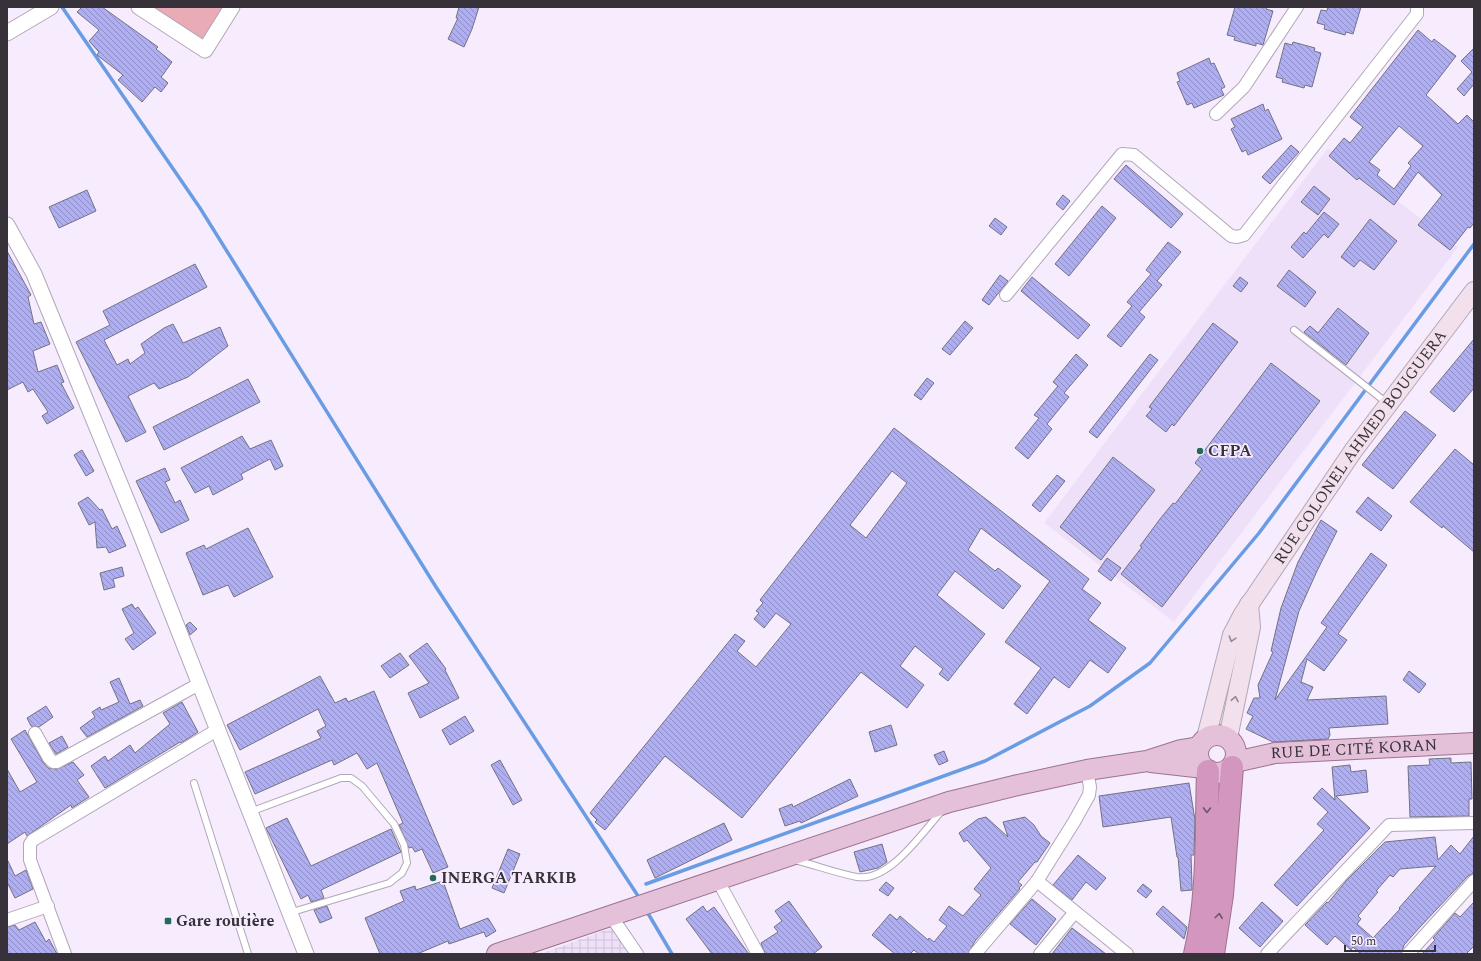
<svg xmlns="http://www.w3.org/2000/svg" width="1481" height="961" font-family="Spectral,serif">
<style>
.built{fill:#efe0f9}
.industrial{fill:url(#industrial-grid)}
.pitch{fill:#e9abb6}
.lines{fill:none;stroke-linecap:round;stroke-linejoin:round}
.stream{stroke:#6a9ce4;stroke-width:3.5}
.building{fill:url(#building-back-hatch);stroke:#727284;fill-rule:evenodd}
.service-casing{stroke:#b1a7b8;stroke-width:8}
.minor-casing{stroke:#b1a7b8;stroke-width:14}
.tertiary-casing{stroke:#b1a7b8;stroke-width:17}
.secondary-casing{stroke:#b1a7b8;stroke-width:20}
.primary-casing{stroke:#9c7390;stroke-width:22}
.motorway-casing{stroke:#9c7390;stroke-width:24}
.service{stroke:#fff;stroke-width:6}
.minor{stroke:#fff;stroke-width:12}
.tertiary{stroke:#fff;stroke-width:15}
.secondary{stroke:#f2e0ec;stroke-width:18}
.primary{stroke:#e4c0d9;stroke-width:20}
.motorway{stroke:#d296bf;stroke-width:22}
.oneway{stroke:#948993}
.oneway2{stroke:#6d5569}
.poi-dot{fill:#25695a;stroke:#f7ecfe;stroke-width:1.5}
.labels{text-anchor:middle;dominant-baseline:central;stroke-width:3.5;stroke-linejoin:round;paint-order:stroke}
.street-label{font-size:16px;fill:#37323a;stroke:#f7ecfe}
.poi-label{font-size:16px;font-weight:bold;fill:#37323a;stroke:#f7ecfe;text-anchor:start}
</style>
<defs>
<pattern id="industrial-grid" width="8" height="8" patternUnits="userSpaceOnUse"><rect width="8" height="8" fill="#efe0f9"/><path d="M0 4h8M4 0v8" fill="none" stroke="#cec1d6"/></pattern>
<pattern id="building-back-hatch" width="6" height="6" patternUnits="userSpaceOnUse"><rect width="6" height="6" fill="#afaef2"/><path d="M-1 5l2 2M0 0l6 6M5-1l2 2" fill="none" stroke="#8f8ec5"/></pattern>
</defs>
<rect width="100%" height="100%" fill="#f7ecfe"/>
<!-- built -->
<polygon class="built" points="1328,148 1458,247 1174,622 1044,523"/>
<!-- industrial -->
<polygon class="industrial" points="622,924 641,954 540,954"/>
<!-- pitch -->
<polygon class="pitch" points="148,7 223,7 201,42"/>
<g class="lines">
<!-- stream -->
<g class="stream">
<polyline points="62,7 200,208 436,587 640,899"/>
<polyline points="646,884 985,761 1090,706 1150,663 1259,533 1474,244"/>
<polyline points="646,910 672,954"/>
</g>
</g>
<!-- building -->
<g class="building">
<polygon points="82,7 102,7 158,47 156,49 172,62 162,76 161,77 168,83 161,92 155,87 142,102 118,80 123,75 97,55 99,52 89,41 99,30 77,12"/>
<polygon points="459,7 479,7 472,29 464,47 448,39 458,18 456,18"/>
<polygon points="1235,7 1267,7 1266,9 1273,11 1263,45 1256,43 1256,46 1234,40 1235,37 1227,35"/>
<polygon points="1328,7 1361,7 1353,34 1346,32 1345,35 1324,29 1325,25 1317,23 1321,10 1327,11"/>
<path d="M1418,30L1432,42L1434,39L1456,56L1426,95L1458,124L1467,115L1474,122V223L1470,228L1468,227L1450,250L1418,225L1442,195L1418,172L1394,205L1359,178L1357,180L1329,156L1344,138L1350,143L1363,127L1350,117ZM1399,126L1423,146L1408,163L1411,166L1394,189L1377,175L1380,170L1369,162Z"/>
<polygon points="1293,42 1315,48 1314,51 1321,53 1312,87 1305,85 1304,88 1282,82 1283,79 1276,77 1285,43 1292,45"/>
<polygon points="1474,48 1474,84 1464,96 1457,89 1472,72 1461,61"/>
<polygon points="1209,58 1211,64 1214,63 1225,87 1221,89 1224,95 1194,108 1192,103 1187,105 1177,82 1180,81 1177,73"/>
<polygon points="1263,104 1265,111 1268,109 1282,139 1248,155 1246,150 1242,152 1231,129 1235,127 1231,119"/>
<polygon points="1291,145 1299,152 1270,184 1262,177"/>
<polygon points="1126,165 1183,214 1171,228 1114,179"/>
<polygon points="1314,186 1330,199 1318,215 1301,202"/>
<polygon points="87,190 96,211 59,228 49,207"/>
<polygon points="1063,195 1070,201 1063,210 1056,204"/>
<polygon points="1102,206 1116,218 1069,276 1055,264"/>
<polygon points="1324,212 1339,224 1328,238 1324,234 1303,258 1291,247 1304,232 1306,234"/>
<polygon points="995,218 1007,227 1001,235 989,226"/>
<polygon points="1370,219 1397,241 1374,270 1360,260 1354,267 1341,257"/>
<polygon points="1168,242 1181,252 1157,281 1162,285 1139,312 1145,317 1121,347 1107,336 1132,306 1127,302 1151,274 1146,270"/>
<polygon points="7,251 31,295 28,297 34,324 41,322 50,344 33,351 38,372 57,365 64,382 61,383 74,408 47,424 42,416 48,412 33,389 28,392 23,382 7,390"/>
<polygon points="195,264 207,287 104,340 117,365 128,359 130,364 145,353 141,344 164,328 173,324 183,343 220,327 228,346 188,377 159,389 154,383 128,396 146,432 126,442 76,342 110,325 103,311"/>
<polygon points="1289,270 1316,292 1305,307 1277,286"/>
<polygon points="1000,275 1008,281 989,305 982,300"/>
<polygon points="1032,277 1090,325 1078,339 1021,291"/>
<polygon points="1240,277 1248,283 1241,292 1233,286"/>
<polygon points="1338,308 1369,333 1346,365 1304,332 1310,326 1318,333"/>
<polygon points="965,321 973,328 950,355 942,349"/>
<polygon points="1213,323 1238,342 1174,426 1172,424 1166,432 1146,416 1152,409 1149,407"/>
<polygon points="1474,339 1474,388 1454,412 1430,392"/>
<polygon points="1076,354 1088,365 1064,393 1069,397 1047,424 1052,429 1028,459 1015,448 1039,418 1034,415 1058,386 1053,382"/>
<polygon points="1150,354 1158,360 1097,438 1089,432"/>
<polygon points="1271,363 1320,401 1162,607 1121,574 1142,547 1140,546 1160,519 1173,503 1175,504 1202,469 1195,463"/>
<polygon points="927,378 934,383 921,400 914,395"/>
<polygon points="248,379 260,402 164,450 153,427"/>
<polygon points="1405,411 1436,435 1393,489 1362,465"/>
<path d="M894,428L1089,579L1082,589L1101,603L1088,620L1126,648L1108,673L1090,660L1069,688L1054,677L1027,714L1014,704L1041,668L1005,642L1050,581L981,528L968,550L995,571L998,568L1021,586L1003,609L955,571L937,595L985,634L948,681L939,674L943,669L915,646L900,666L924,685L907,708L861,672L742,818L665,756L605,830L595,822L597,820L590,813L735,634L745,641L737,651L756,667L791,624L776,613L764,628L754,619L759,613L756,611L763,603L760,600ZM892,471L907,483L866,538L850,525Z"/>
<polygon points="242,436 250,449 271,440 283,466 275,470 270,459 241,474 243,479 213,495 209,486 195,493 181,468"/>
<polygon points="1455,449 1474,465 1474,552 1443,526 1442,528 1410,502"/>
<polygon points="82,450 94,471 86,476 74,455"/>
<polygon points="1113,457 1155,490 1101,560 1060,527"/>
<polygon points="165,468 170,480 165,482 175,503 180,500 189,520 161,533 136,481"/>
<polygon points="1057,475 1065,481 1040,512 1032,505"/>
<polygon points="88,497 100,510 102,509 112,529 117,526 126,546 109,553 106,547 97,548 95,522 89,525 78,503"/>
<polygon points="1368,497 1392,516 1381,531 1356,512"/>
<polygon points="1321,520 1337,531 1317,571 1299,611 1275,700 1327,627 1321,623 1371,553 1387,565 1338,634 1347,640 1324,671 1307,659 1301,682 1313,687 1307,700 1386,696 1388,724 1329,728 1330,735 1328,739 1273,742 1246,729 1253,716 1247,713 1254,698 1260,698 1258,685 1273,652 1271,651 1281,608 1298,562"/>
<polygon points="248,528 273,577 234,597 228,585 203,595 186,553 204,545 206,549"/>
<polygon points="1107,558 1121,568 1111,581 1098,571"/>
<polygon points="122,567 124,576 113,579 115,587 104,590 100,573"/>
<polygon points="132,604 135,609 138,607 156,633 133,650 125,639 134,633 122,609"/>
<polygon points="190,622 197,629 190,635 186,625"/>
<polygon points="427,643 446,669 445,670 459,698 420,718 408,693 429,683 409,656"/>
<polygon points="400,653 409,665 390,678 381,666"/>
<polygon points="1409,671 1426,684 1419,693 1403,680"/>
<polygon points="320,676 335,703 346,698 348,702 374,691 448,867 433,873 422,849 415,852 412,847 409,848 399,825 403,823 377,763 367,769 357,753 334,765 332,760 255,794 245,772 321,738 317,731 326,726 318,709 240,750 227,725"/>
<polygon points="119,678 130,704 140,700 143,706 87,737 80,728 95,717 92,712 100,707 101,710 119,702 110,682"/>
<polygon points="182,702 198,732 181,743 180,742 105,788 91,766 105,756 108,761 130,745 135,753 170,724 163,713"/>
<polygon points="46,706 53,717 39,727 31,726 27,718"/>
<polygon points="465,716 474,731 450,745 442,730"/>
<polygon points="891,725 897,745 875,752 869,732"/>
<polygon points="25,730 43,762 48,768 57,769 73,762 84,775 77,780 89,797 72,808 71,805 27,836 25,832 7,844 7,769 20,792 37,782 11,739"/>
<polygon points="62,736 68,747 56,754 49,743"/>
<polygon points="944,751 948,761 939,765 934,755"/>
<polygon points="1451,758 1451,763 1471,762 1472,799 1469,799 1469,816 1410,817 1408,766 1430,765 1429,759"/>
<polygon points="500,760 522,800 513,805 491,765"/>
<polygon points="1350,765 1351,772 1366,770 1368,792 1336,796 1370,828 1297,906 1274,885 1324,830 1317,824 1328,812 1313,798 1322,788 1335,800 1332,767"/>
<polygon points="850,779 858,796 801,823 800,821 785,826 779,809 792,804 793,807"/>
<polygon points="1189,783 1195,820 1194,855 1191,855 1192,885 1192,890 1181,891 1178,857 1177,857 1171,817 1103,827 1099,796"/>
<polygon points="986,817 1008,837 1003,822 1025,817 1034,825 1041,836 1050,843 1037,862 1035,862 1018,882 1022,885 1019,888 1020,889 975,941 968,954 919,954 914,950 910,954 895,954 872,935 890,914 897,920 900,916 928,940 929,938 934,942 947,926 939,920 949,906 963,916 981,895 974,889 991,868 967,840 964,842 959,833 978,819"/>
<polygon points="287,818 311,866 391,829 401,852 321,890 324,898 311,902 308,895 301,899 266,828"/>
<polygon points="724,823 732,840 655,878 647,860"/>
<path d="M1474,836V873L1468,876L1420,927L1404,945L1401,954H1361L1353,947L1351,950L1335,936L1327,945L1305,925L1327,902L1328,903L1346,881L1385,842L1435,837L1438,860L1451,845L1460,854ZM1436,866L1399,908L1400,909L1373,938L1357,924L1361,919L1358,916L1378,892L1376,891L1390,875L1393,877L1400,869Z"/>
<polygon points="882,844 887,862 878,868 860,872 854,852"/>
<polygon points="508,849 520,854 504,893 492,888"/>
<polygon points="1078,855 1106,878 1096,890 1086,882 1072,900 1053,885"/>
<polygon points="7,859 15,876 26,870 33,889 15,898 7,882"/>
<polygon points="443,881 460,929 488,918 496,931 486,937 484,932 449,944 448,941 417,954 380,954 365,918 404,901 400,891 415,886 416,890"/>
<polygon points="886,882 894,888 888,896 879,890"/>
<polygon points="1143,884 1152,891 1146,898 1137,891"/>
<polygon points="1032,899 1056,919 1036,945 1010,924"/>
<polygon points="789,901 822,947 813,954 765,954 761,943 778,932 774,927 782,921 775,911"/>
<polygon points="1262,902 1283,921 1260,947 1239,928"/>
<polygon points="1474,902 1474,946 1466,954 1422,954 1435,940 1433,938 1455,913 1460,917"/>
<polygon points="327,906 332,918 320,923 314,910"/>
<polygon points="703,906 707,912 714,907 749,954 712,954 686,919"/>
<polygon points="1163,906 1187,927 1184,939 1156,914"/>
<polygon points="35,922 46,942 49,939 57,954 7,954 7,927 15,925 19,930"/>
<polygon points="1072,928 1106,954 1052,954"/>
</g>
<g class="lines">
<defs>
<g id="service">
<polyline points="1294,330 1387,403"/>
<polyline points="194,783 248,954"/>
<polyline points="250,812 341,778 351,778 362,786 394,824 404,845 407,863 402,873 389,883 289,913"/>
<path d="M795,860C815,865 836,873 857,877C889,882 921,834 941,812"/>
</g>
<g id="minor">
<polyline points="1216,114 1244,87 1297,7"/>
<polyline points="1006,295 1122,154 1134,155 1231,236 1237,237 1244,235 1417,14 1417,7"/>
<polyline points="35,733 49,758 53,762 57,762 199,684"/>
<polyline points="718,881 758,954"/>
<polyline points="1037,881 1127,954"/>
<polyline points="611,916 637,954"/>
<polyline points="7,920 48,906"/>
<polyline points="65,954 30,860 30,844 33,840 217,730"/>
<polyline points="975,954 1037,881 1074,822 1089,795 1090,787 1087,770"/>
<polyline points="1040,954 1075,912"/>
<polyline points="1267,954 1389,825 1474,823"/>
<polyline points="1408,954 1474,881"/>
</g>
<g id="tertiary">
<polyline points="139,7 205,50 232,7"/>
<polyline points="7,33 51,7"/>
<polyline points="7,225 34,274 139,530 306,954"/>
</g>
<g id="secondary">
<path id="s1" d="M1206,738L1232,635L1243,614L1353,451L1474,291"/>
<polyline points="1228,738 1249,637 1251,627 1249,604"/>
</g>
<g id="primary">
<circle cx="1217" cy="754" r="19"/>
<polyline points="1151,762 1204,768"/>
<path id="s2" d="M1235,762L1275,753L1474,743"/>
<polyline points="497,954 949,802 1018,785 1087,770 1147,761 1181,750 1199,747"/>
</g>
<g id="motorway">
<path d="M1195,954C1209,894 1206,832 1208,771"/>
<polyline points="1213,954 1222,895 1232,767"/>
</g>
</defs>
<!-- service casing -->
<use href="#service" class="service-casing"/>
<!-- minor casing -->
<use href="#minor" class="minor-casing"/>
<!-- tertiary casing -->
<use href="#tertiary" class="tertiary-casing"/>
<!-- secondary casing -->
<use href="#secondary" class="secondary-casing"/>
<!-- primary casing -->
<use href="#primary" class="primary-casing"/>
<!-- motorway casing -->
<use href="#motorway" class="motorway-casing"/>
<!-- service -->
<use href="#service" class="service"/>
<!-- minor -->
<use href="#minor" class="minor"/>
<!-- tertiary -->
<use href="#tertiary" class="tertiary"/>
<!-- secondary -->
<use href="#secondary" class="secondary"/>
<!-- primary -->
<use href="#primary" class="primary"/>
<!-- motorway -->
<use href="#motorway" class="motorway"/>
</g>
<!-- one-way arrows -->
<defs><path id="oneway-chevron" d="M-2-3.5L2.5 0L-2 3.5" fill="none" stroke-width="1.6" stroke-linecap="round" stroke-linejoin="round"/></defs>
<g class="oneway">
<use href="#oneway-chevron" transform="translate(1232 639) rotate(108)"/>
<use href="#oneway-chevron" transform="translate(1235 699) rotate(-79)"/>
</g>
<g class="oneway2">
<use href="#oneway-chevron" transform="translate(1207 810) rotate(91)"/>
<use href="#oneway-chevron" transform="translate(1219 916) rotate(-83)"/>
</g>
<!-- markers -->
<g class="poi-dot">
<circle cx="1200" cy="451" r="4"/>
<circle cx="433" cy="878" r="4"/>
<rect x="164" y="917" width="8" height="8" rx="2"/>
</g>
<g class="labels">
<!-- street labels -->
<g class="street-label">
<text stroke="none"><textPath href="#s1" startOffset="334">RUE COLONEL AHMED BOUGUERA</textPath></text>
<text stroke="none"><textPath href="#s2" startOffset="120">RUE DE CITÉ KORAN</textPath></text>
</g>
<!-- poi labels -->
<g class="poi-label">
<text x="1208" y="451">CFPA</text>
<text x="441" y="878">INERGA TARKIB</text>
<text x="176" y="921">Gare routière</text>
</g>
</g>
<!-- border -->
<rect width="1481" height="961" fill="none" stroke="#37323a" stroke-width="16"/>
<!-- scale -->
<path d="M1345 945v6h90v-6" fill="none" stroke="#37323a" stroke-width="2"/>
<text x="1351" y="945" font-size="12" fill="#37323a" stroke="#f7ecfe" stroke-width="3" paint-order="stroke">50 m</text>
</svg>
